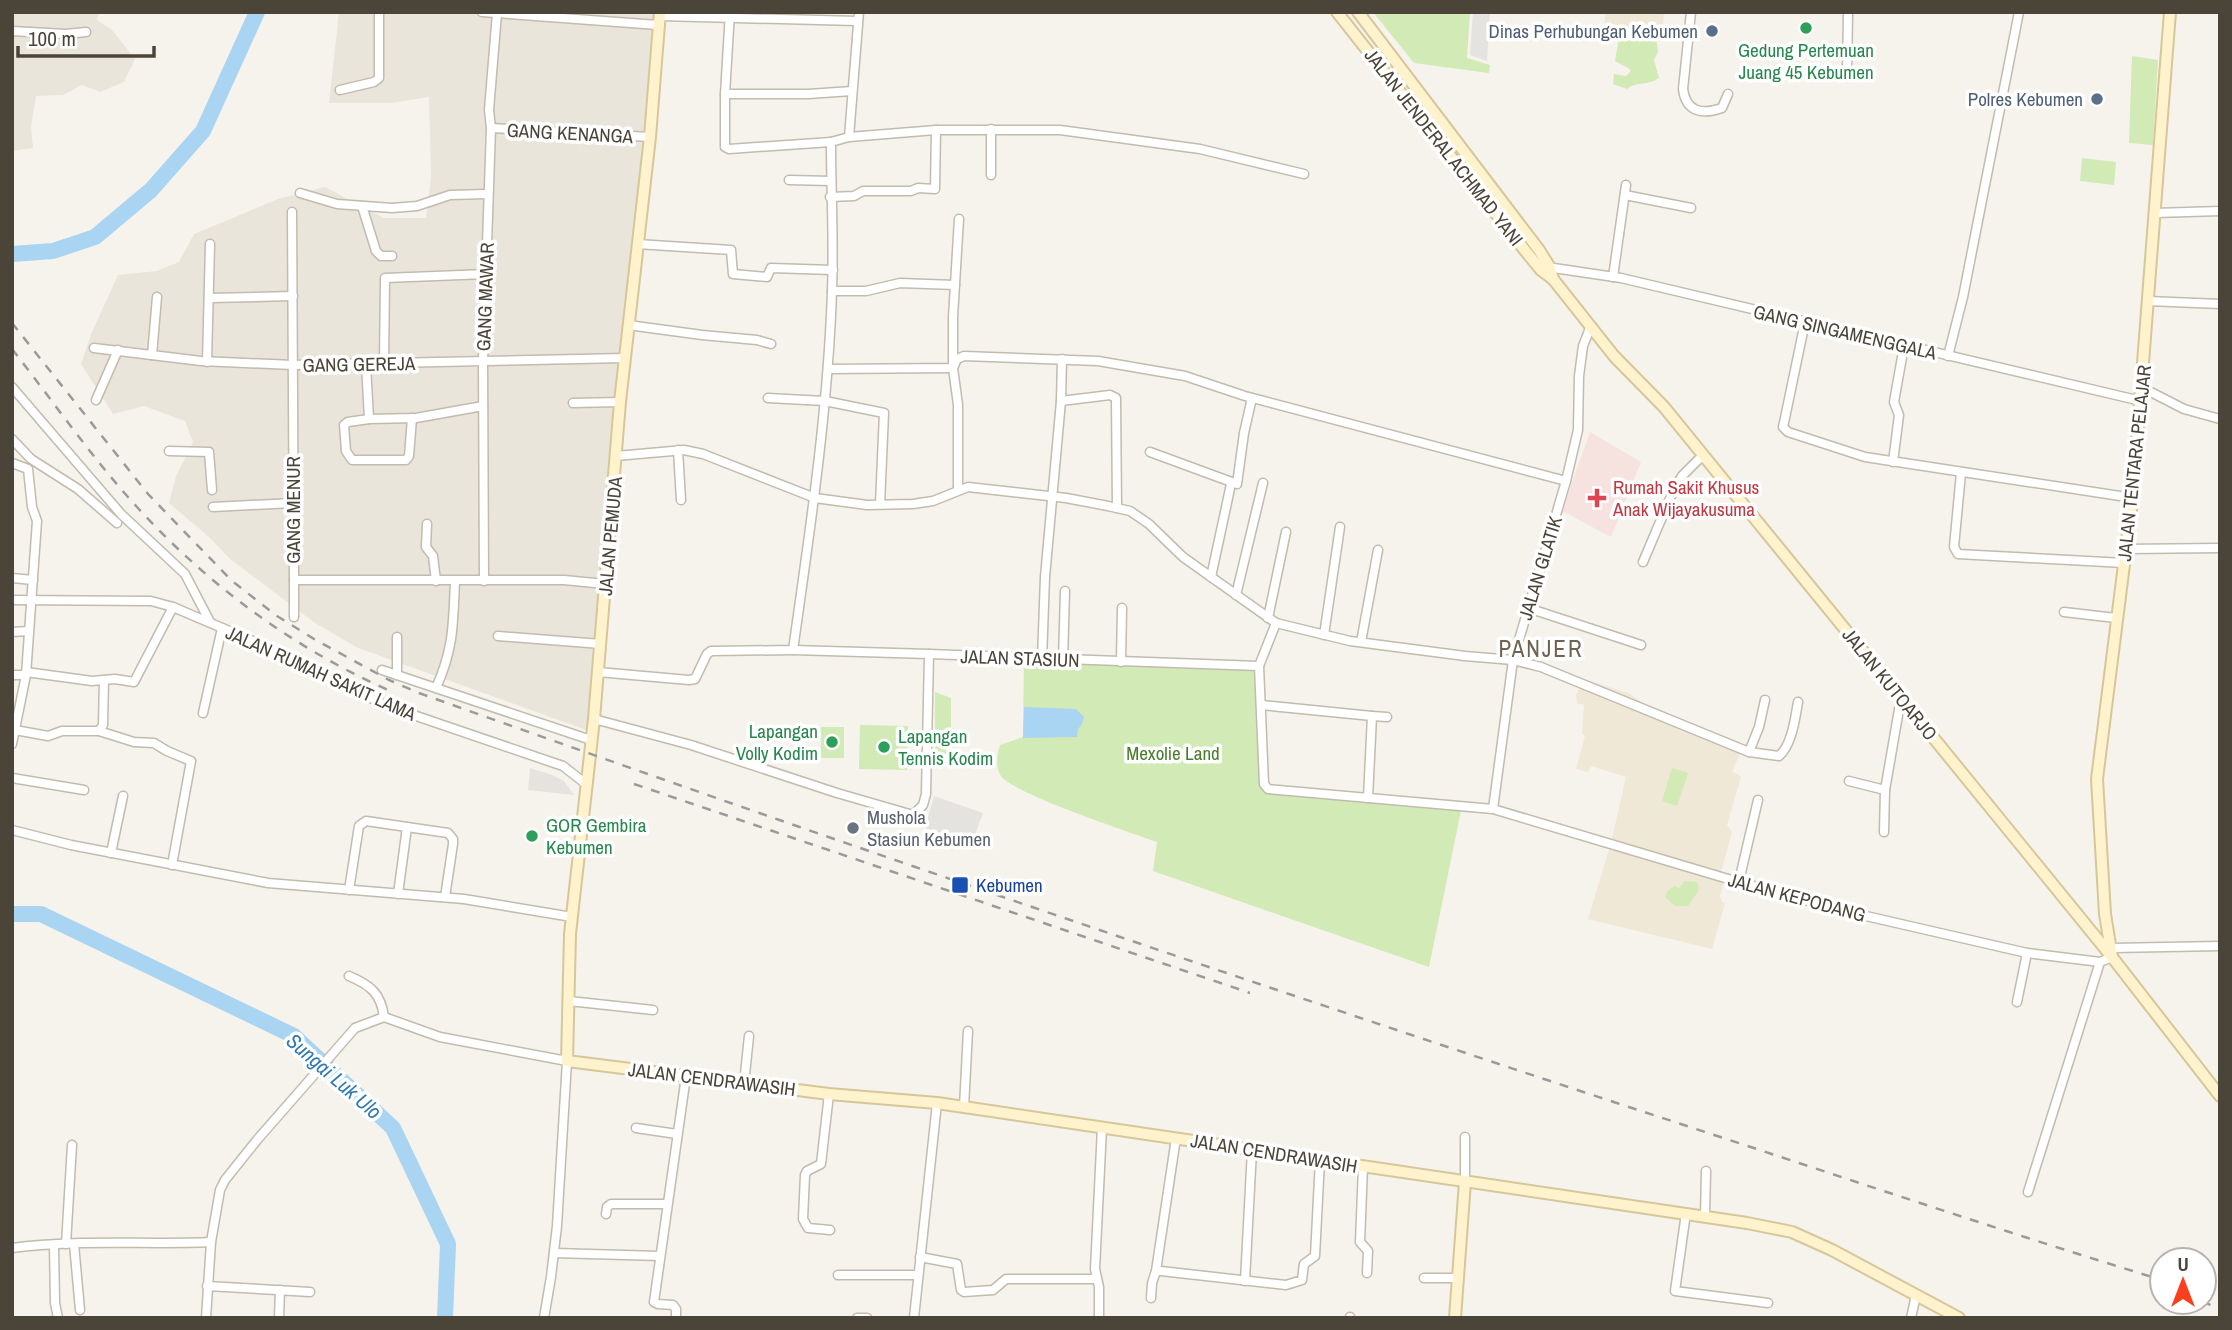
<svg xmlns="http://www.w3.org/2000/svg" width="2232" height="1330" font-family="'Archivo Narrow',sans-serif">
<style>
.residential{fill:#eae5da}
.education{fill:#efe8d6}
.medical{fill:#f6e3e0}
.green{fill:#d2eab5}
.parking{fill:#e5e3e0}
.water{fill:#a9d4f2}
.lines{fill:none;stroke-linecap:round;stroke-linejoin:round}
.river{stroke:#a9d4f2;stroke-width:16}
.minor-casing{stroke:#c2bbae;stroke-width:11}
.secondary-casing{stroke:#d6c79b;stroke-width:14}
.minor{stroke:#fff;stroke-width:8}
.secondary{stroke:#fff3cd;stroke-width:10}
.rail{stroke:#9a9a9a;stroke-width:2.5;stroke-dasharray:9 9;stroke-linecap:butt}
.leisure-dot{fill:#2e9e5b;stroke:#fff;stroke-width:2.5}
.service-dot{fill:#5c6f8a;stroke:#fff;stroke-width:2.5}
.health-dot{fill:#e0444e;stroke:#fff;stroke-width:2.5}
.worship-dot{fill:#6b7280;stroke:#fff;stroke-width:2.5}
.transit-dot{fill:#1a4fb4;stroke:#fff;stroke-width:2.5}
.labels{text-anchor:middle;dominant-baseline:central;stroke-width:7;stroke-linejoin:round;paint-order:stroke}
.service-label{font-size:19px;fill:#4e5e75;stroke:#fff;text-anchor:end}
.leisure-label{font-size:19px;fill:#27864d;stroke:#fff;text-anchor:start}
.street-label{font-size:19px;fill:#4b4439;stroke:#fff}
.health-label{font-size:19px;fill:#be3a42;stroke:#fff;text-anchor:start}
.park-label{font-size:19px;fill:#4a7f2a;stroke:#fff}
.worship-label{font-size:19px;fill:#5b616d;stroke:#fff;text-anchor:start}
.transit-label{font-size:19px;fill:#164399;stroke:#fff;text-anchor:start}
.water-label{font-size:21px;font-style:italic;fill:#2e7ab2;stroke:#fff}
.quarter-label{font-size:23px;letter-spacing:2px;fill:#6e6250;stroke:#fff}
</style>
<rect width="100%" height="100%" fill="#f6f3ec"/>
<!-- residential -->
<g class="residential">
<polygon points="12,12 99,12 97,20 112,30 135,59 124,82 100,92 82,85 63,95 36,96 31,127 33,148 12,151"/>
<polygon points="339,12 660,12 592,732 358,648 315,623 230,559 208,536 169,503 176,476 193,442 185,421 144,406 113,414 81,364 92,332 118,275 157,271 179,262 194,234 278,199 325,187 384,218 426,218 431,177 429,97 391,103 329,103"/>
</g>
<!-- education -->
<g class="education">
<polygon points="1605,12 1664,12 1663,30 1604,33"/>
<polygon points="1592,682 1628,693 1642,702 1668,713 1668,721 1696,736 1732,747 1741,752 1732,771 1741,777 1727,825 1732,832 1720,876 1725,878 1720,896 1722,902 1725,903 1712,949 1588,919 1611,843 1626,777 1591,766 1588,772 1576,769 1585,736 1582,734 1584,705 1577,703 1576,695 1582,683"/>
</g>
<!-- medical -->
<polygon class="medical" points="1590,432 1641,462 1611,537 1562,511"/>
<!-- green -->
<g class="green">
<polygon points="1373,12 1470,12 1467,58 1490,65 1489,73 1414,63"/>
<path d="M1617,33L1631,36L1656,35L1658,52L1654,60L1659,78C1648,86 1636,81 1627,89L1613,84L1614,74L1626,76L1631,71L1628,68L1615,61L1618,44Z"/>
<polygon points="2132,56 2158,60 2153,145 2129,143"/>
<polygon points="2082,158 2116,162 2114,185 2080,181"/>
<path d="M1024,658L1259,666L1263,791L1462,806L1429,967L1153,871L1157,842C1130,832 1014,794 1001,776C995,767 997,755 1000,745L1023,737Z"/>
<polygon points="935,692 951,698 951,764 935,764"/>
<polygon points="860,725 908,726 907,770 859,769"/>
<rect x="821" y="727" width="23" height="31"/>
<polygon points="1672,768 1688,773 1677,806 1662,801"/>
<path d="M1685,881L1697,882L1699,890L1688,906H1675L1665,897C1666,891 1671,888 1676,886L1678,889Z"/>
</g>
<!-- parking -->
<g class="parking">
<polygon points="1473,12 1490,12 1487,61 1470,55"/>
<polygon points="530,768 552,775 564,781 574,795 528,790"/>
<polygon points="934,796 983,813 972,843 925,828"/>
</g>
<!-- water -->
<polygon class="water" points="1024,707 1076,709 1084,717 1082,724 1078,729 1077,737 1023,738"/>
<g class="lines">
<!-- river -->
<g class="river">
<polyline points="12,254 53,251 95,237 151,190 203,131 257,12"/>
<polyline points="12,914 41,914 294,1036 393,1128 448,1244 445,1318"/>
</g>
<defs>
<g id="minor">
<polyline points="482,12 658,25"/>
<polyline points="730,12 725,94 725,147 729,149 831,142"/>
<path d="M1691,12L1683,89C1686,112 1702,115 1722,108L1728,94"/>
<polyline points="660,16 857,21"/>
<polyline points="12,31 66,34 86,32"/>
<polyline points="1847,77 1848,12"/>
<polyline points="340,90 374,82 379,78 379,12"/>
<polyline points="725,94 808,94 852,91"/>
<polyline points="491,128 650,137"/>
<polyline points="991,129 991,175"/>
<polyline points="849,137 859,12"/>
<polyline points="789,180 831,181"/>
<polyline points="300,193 337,204 392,208 417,206 450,195 487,194"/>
<polyline points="1625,195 1691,208"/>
<polyline points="830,197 854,196 863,191 911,191 918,188 935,189 936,130"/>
<polyline points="362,206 376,251 381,256 392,256"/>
<polyline points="292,212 294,580 564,580 605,584"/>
<polyline points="2155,213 2220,211"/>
<polyline points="637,244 731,250 733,274 767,277 771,268 833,270"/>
<polyline points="1547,267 1621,278 2141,401"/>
<polyline points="1613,277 1626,185"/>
<polyline points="832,291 866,291 900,283 955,285"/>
<polyline points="209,298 293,296"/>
<polyline points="2148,301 2220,304"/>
<polyline points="1805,322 1785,418 1783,427 1788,432 1865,457 2133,498"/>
<polyline points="628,325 702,335 757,340 771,344"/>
<polyline points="94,348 201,361 293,365 625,358"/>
<polyline points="152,355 157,297"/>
<polyline points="1948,356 1963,297 2019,12"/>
<polyline points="207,362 210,244"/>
<polyline points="384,363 385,278 486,274"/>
<polyline points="366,364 369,419 416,418 483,406"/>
<polyline points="828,369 953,368 953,317 959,219"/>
<polyline points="12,387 121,514 185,574 210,622"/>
<polyline points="2143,388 2184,409 2220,419"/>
<polyline points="768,398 825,401 884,413 880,504"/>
<polyline points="96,400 118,350"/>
<polyline points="1061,401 1110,395 1116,398 1117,508"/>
<polyline points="573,403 620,402"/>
<polyline points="369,419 348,422 344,425 346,451 352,460 406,460 409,456 412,418"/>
<polyline points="12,439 31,459 78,489 117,523"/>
<polyline points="678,450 681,500"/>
<polyline points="169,451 209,452 212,490"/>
<polyline points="1150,452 1237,484 1244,433 1252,398"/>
<path d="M616,456L684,450L703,454L815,498L867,505L913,504L933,501L968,487L1066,498L1108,506L1130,511L1149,524L1183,557L1276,623L1350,641L1465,656L1513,660L1541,667L1749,752L1779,756C1792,745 1795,719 1798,702"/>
<polyline points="1893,462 1899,415 1894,402 1904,346"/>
<polyline points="12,463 28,469 32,507 37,521 26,675 12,744"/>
<polyline points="1961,473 1954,547 1958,554 2124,563"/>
<polyline points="958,490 958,405 953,368 957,359 964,356 1098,361 1185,376 1245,396 1566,481"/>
<polyline points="213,507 293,503"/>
<polyline points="427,524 426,547 433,556 436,581"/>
<polyline points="2126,549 2220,548"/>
<polyline points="1643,562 1674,489 1682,476 1703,455"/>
<polyline points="1211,577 1231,484"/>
<polyline points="12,578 33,580"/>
<polyline points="294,580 294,617"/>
<polyline points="484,581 483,361 491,128 489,110 497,13"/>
<polyline points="1236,595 1263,483"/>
<polyline points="12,600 151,601 173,607"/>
<polyline points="1528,608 1641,645"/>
<polyline points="2064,612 2116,618"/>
<polyline points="1268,618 1286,532"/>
<polyline points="12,632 28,631"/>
<polyline points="1324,635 1340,527"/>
<polyline points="498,636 601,644"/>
<polyline points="397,637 397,675"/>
<polyline points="1361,642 1378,550"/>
<polyline points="793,650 929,654"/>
<polyline points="1042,659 1045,577 1061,401 1062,359"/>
<polyline points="1063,660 1065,591"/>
<polyline points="1121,662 1122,608"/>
<polyline points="1259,666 1276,623"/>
<polyline points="382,670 591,740"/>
<polyline points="26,672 92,681 115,679 134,682 173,607 262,645 387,706 563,766 586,784"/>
<path d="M598,672L689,680L695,679L707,654L711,651L793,650C810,530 828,411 832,291C834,241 831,192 831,142L849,137L936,130H1060L1200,149L1304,174"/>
<polyline points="12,675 26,675"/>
<path d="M436,688C454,648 453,624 455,581"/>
<polyline points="1261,705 1372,716 1368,798"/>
<polyline points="203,713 222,628"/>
<polyline points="1372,716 1387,717"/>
<polyline points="594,719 691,745 837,793 913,815 923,805 926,794 929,654 1259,666 1264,784 1268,789 1493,809 1725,878 1853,913 2027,953 2100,962 2112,957"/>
<polyline points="15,730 48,736 62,731 99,731 103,725 104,680"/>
<polyline points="99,731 134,742 154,743 167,751 191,761 172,865"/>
<polyline points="1749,752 1759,727 1765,700"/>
<polyline points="12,778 84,790"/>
<polyline points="1849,781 1885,790"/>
<polyline points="1493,809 1513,660 1566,481 1578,430 1579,376 1583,346 1590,328"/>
<polyline points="12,830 71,845 268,883 464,899 572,917"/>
<polyline points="1884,832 1885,790 1901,698"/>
<polyline points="111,853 123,796"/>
<polyline points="1739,881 1758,800"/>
<polyline points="349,890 359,826 366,821 448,833 453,839 453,844 445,897"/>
<polyline points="398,894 407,827"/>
<polyline points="2112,948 2220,946"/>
<path d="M349,976C370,985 381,993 384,1017"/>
<polyline points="569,1001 653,1010"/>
<polyline points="2017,1002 2027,953"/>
<polyline points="744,1084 749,1036"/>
<polyline points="829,1094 821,1164 807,1171 805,1175 803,1219 808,1228 830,1230"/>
<polyline points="964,1107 968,1031"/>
<polyline points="636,1128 677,1134"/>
<polyline points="1465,1137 1465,1182"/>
<polyline points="1176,1138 1156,1271 1161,1271 1286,1285 1302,1280 1304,1264 1315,1256 1320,1160"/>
<polyline points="1363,1167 1360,1242 1368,1251 1367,1273"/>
<polyline points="2028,1192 2100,962"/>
<polyline points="1686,1213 1675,1291 1768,1303"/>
<polyline points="606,1214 607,1207 611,1204 667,1204"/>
<polyline points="1705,1216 1706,1171"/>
<polyline points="66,1244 72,1145"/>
<polyline points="74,1244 80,1310"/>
<polyline points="54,1245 55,1303 58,1318"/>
<path d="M12,1248C78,1239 145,1245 211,1242"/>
<polyline points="554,1253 660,1256"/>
<polyline points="920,1257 957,1264 961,1290 964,1292 993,1290 1006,1279 1096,1279"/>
<polyline points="838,1275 918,1275"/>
<polyline points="1424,1278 1459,1278"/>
<polyline points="1245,1281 1252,1150"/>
<polyline points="207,1286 310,1292"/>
<polyline points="1151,1298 1152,1283 1156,1271"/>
<polyline points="1350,1317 1350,1318"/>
<polyline points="206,1318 211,1242 220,1190 225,1180 257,1140 355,1028 384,1017 440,1037 567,1061 557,1226 551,1277 544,1318"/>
<polyline points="279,1318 280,1290"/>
<polyline points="676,1318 676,1309 673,1305 658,1304 654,1302 686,1076"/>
<polyline points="857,1318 867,1318"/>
<polyline points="914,1318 937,1103"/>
<polyline points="1099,1318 1099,1287 1095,1269 1102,1128"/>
<polyline points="1911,1318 1916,1295"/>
</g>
<g id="secondary">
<polyline points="660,12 650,137 620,402 594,719 570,934 567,1061 829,1094 937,1103 1747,1223 1792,1232 1832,1250 1959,1318"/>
<polyline points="1337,12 1527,253 1541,270 1553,279 1614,356 1664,407 2112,957 2220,1096"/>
<polyline points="1358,12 1539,250 1549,266 1553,279"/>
<polyline points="2112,957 2105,914 2097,779 2133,493 2170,12"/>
<polyline points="1455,1318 1465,1182"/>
</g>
</defs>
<!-- minor casing -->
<use href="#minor" class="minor-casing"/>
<!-- secondary casing -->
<use href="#secondary" class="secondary-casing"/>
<!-- minor -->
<use href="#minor" class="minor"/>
<!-- secondary -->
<use href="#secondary" class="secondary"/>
<!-- rail -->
<g class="rail">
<path d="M12,323L148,494L232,581L277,616L314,639L389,680L419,693C822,837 1228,975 1635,1109C1810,1166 1985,1226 2162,1280"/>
<path d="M12,349C53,401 92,458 137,507C208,585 292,647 388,690"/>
<polyline points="634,784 1250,993"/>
<polyline points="2202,1302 2220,1308"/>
</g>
</g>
<!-- markers -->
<g class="leisure-dot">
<circle cx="1806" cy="28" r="7"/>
<circle cx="832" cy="742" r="7"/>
<circle cx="884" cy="747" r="7"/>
<circle cx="532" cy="836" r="7"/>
</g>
<g class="service-dot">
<circle cx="1712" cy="31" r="7"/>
<circle cx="2097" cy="99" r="7"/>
</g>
<path class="health-dot" d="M1593.5 487.5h7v7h7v7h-7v7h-7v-7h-7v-7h7z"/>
<circle class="worship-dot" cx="853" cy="828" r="7"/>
<rect class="transit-dot" x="951" y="876" width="18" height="18" rx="3.5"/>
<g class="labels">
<!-- service labels -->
<g class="service-label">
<text x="1698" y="31">Dinas Perhubungan Kebumen</text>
<text x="2083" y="99">Polres Kebumen</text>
</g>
<!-- leisure labels -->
<g class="leisure-label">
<text x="1806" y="50" text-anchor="middle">Gedung Pertemuan<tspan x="1806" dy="22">Juang 45 Kebumen</tspan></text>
<text x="818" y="731" text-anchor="end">Lapangan<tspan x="818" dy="22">Volly Kodim</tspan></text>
<text x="898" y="736">Lapangan<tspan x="898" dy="22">Tennis Kodim</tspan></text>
<text x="546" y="825">GOR Gembira<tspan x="546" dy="22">Kebumen</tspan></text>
</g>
<!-- street labels -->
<g class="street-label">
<text transform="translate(570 133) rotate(3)">GANG KENANGA</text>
<text transform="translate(1444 147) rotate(52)">JALAN JENDERAL ACHMAD YANI</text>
<text transform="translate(485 297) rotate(-88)">GANG MAWAR</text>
<text transform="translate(1845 332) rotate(13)">GANG SINGAMENGGALA</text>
<text transform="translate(359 364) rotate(-1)">GANG GEREJA</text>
<text transform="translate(2134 463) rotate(-84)">JALAN TENTARA PELAJAR</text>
<text transform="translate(293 510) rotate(-90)">GANG MENUR</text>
<text transform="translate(610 536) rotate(-85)">JALAN PEMUDA</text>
<text transform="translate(1540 568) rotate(-73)">JALAN GLATIK</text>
<text transform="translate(1020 658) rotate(2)">JALAN STASIUN</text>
<text transform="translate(321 673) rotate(24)">JALAN RUMAH SAKIT LAMA</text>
<text transform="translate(1890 684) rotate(51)">JALAN KUTOARJO</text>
<text transform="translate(1797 897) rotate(15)">JALAN KEPODANG</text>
<text transform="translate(712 1079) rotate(7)">JALAN CENDRAWASIH</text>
<text transform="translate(1274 1153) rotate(9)">JALAN CENDRAWASIH</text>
</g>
<!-- health labels -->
<g class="health-label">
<text x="1613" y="487">Rumah Sakit Khusus<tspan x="1613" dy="22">Anak Wijayakusuma</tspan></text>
</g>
<!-- park labels -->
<g class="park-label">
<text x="1173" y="753">Mexolie Land</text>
</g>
<!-- worship labels -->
<g class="worship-label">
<text x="867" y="817">Mushola<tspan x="867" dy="22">Stasiun Kebumen</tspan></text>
</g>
<!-- transit labels -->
<g class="transit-label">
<text x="976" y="885">Kebumen</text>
</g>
<!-- water labels -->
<g class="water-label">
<text transform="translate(334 1076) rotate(41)">Sungai Luk Ulo</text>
</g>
<!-- quarter labels -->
<g class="quarter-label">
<text x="1541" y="648">PANJER</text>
</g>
</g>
<!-- border -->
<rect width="2232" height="1330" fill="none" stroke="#4b4439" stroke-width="28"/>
<!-- north arrow -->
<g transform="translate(2183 1281)"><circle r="33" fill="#ffffff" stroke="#b7b4b0" stroke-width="2"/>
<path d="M0-5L12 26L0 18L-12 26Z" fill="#fc3f1d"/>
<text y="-10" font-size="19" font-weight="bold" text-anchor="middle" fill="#4b4439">U</text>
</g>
<!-- scale -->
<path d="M18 46v10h136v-10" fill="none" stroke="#4b4439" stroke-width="3.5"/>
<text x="28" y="46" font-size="21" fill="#4b4439" stroke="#ffffff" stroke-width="5" paint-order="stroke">100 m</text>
</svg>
